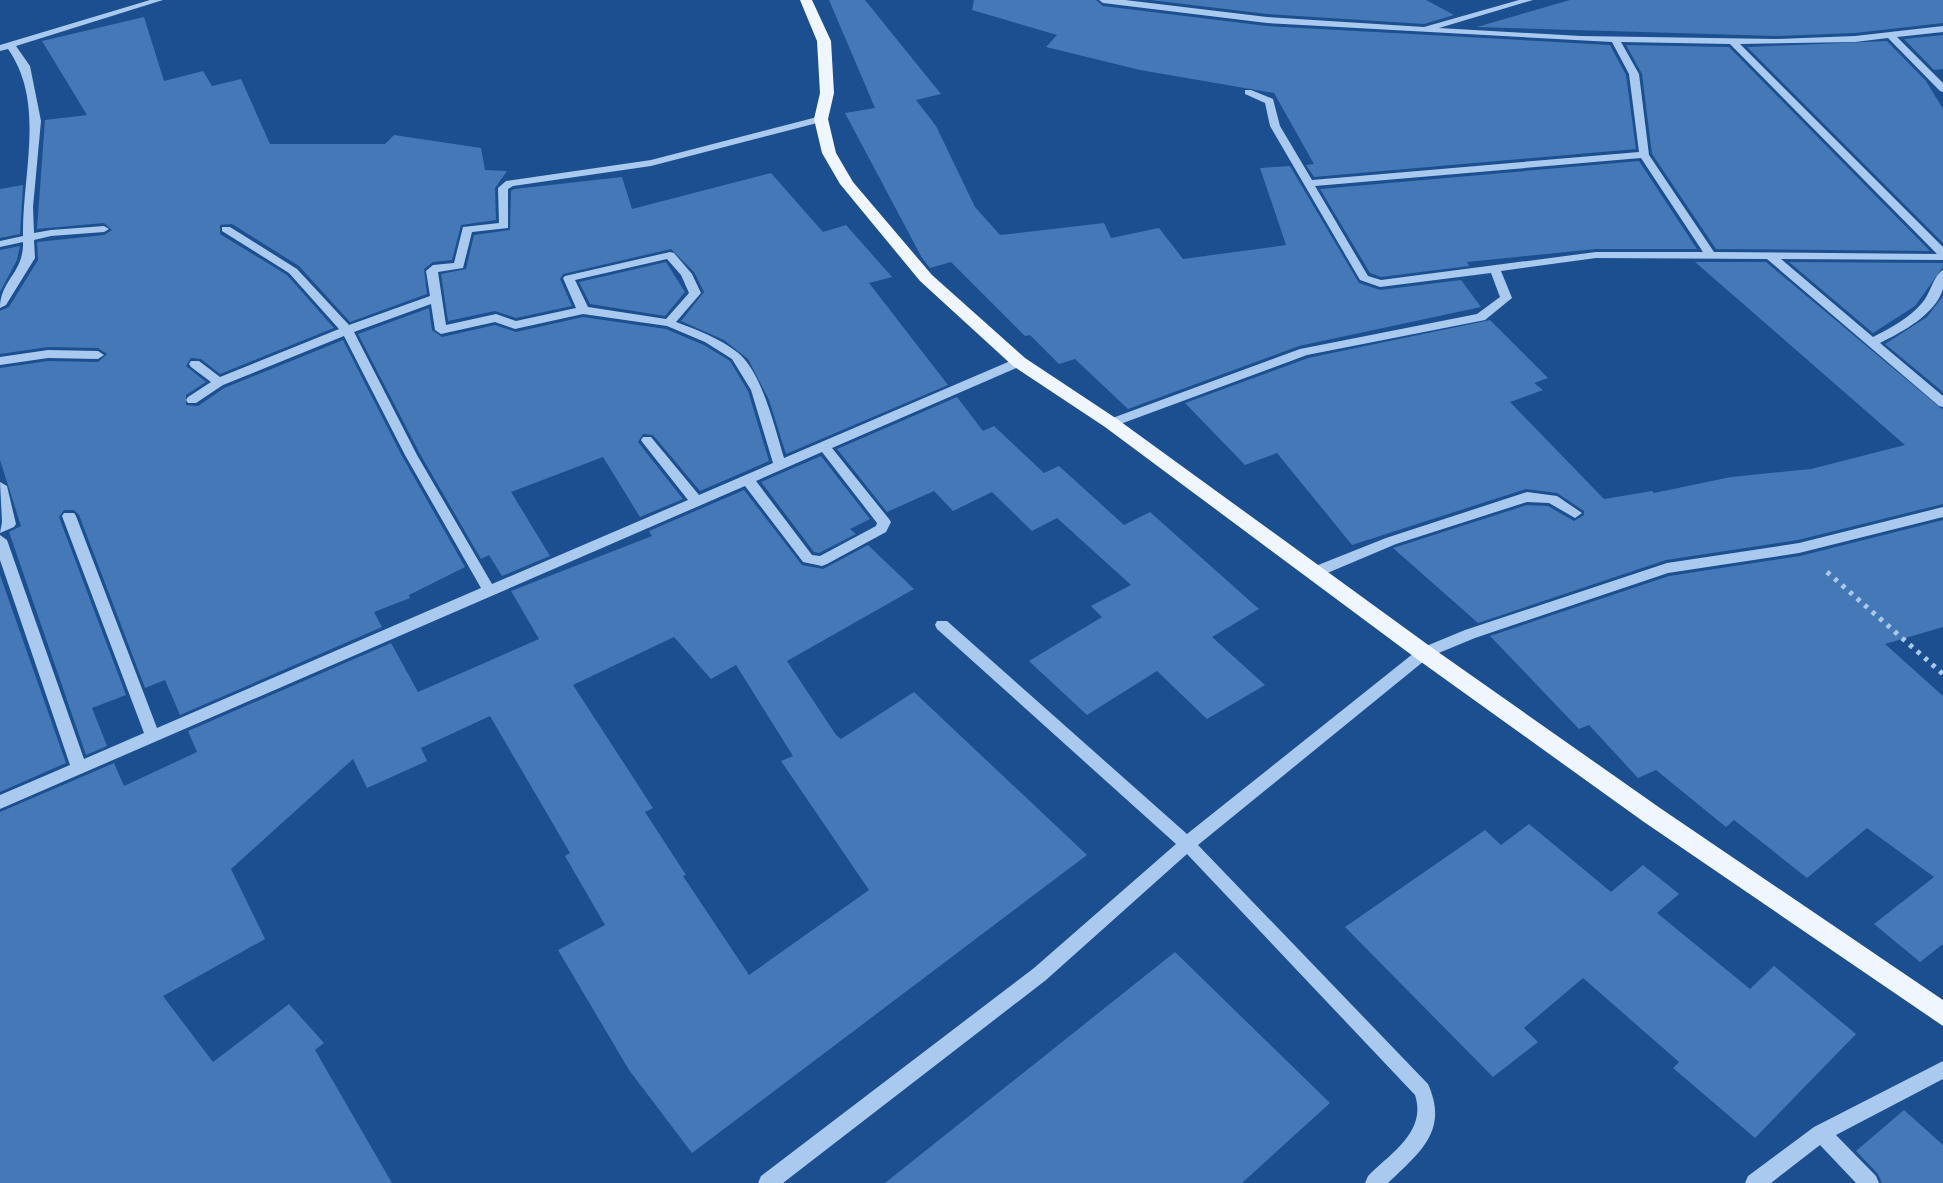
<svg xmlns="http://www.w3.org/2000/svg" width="1943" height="1183" font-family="Roboto,sans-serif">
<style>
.building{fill:#4478b7;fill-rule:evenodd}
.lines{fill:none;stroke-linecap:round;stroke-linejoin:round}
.path{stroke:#a9c9ee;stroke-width:5;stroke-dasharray:4 6;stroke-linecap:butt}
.minor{fill:#a9c9ee;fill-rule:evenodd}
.major{fill:#f0f6ff;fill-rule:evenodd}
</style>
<rect width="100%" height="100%" fill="#1b4f8f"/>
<!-- building -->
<g class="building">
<polygon points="829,0 865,0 941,94 916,100 936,126 975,207 1000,235 1104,223 1111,238 1159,228 1183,259 1286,245 1260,168 1290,166 1359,283 1380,290 1461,280 1481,307 1299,346 1128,409 1075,359 1059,364 1030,335 1025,336 951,262 930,268 922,258 845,113 875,108"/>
<polygon points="974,0 1096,0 1103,6 1267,26 1610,45 1626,75 1636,149 1314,177 1306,165 1314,164 1274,93 1140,70 1046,47 1057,35 972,10"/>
<polygon points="1150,0 1426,0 1454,15 1424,24 1267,14"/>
<polygon points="1570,0 1943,0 1943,23 1855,33 1776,36 1477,27"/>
<polygon points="144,17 164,81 203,71 212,86 241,79 270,144 385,144 394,135 481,148 485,170 507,171 495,188 496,220 461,225 452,260 433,262 424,269 427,294 350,322 299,266 232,224 220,225 220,234 287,275 334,328 220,374 201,359 191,358 186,366 206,382 186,395 186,405 198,406 224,388 343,340 402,456 465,567 409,595 410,598 374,612 382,627 180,715 165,680 145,688 79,515 74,510 64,510 59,517 126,695 92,708 107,746 86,755 9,532 21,526 0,460 0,368 48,361 98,362 107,354 98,348 48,347 0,354 0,311 9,307 38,260 37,242 104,235 112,230 104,223 37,229 45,120 87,115 42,41"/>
<polygon points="1943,35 1943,69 1934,70 1904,39"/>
<polygon points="1887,41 1926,81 1943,109 1943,243 1747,47"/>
<polygon points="1626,45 1729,47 1930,251 1716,249 1652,154 1642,74"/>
<polygon points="1639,161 1697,249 1596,249 1467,262 1469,266 1381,277 1370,273 1320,189"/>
<polygon points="771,173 823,232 846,225 892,277 869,283 948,385 786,454 769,400 748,359 724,340 681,321 704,292 694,272 671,249 563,274 560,279 572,306 516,318 495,311 448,321 441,274 466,269 474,235 510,230 511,191 514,189 622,177 632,209"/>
<polygon points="23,185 20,234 0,238 0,189"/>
<polygon points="20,246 17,260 0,292 0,250"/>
<polygon points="666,262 685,292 665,316 590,304 579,282"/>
<polygon points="1695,262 1766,262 1943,410 1943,504 1798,540 1666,560 1478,623 1393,548 1527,505 1548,506 1574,521 1584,515 1584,511 1557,493 1526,489 1352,545 1277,453 1245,465 1185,403 1308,358 1490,320 1548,378 1534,383 1543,390 1510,402 1604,499 1652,491 1654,493 1731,477 1811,469 1905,445"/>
<polygon points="1789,262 1943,263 1943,267 1915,306 1873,333"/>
<polygon points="1943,296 1943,392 1885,344 1927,317"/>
<polygon points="429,308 432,330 442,337 495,325 516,332 583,317 666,329 704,345 730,361 748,391 769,461 700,491 653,435 643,434 638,442 683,499 640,517 603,457 511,492 550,556 502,576 489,555 481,559 420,454 358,334"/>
<polygon points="957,397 983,431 994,426 1044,473 1059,466 1124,525 1150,512 1259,609 1212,637 1265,685 1207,719 1157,671 1087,715 1029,661 1102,617 1091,606 1131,585 1057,518 1032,531 992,492 953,511 934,491 887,512 837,449"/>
<polygon points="821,456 870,519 850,529 856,534 819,553 814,552 761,482"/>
<path d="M744,490L802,565L823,569L868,545L914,589L787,661L836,735L841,739L914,692L1087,855L692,1153L629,1070L558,950L605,925L565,856L570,853L490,716L421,748L427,761L367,788L353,759L231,869L265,939L163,996L213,1062L289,1004L324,1043L315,1050L392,1183H0V812L114,763L124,786L197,752L188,731L391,643L418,692L539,639L511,591L652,536L649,531ZM674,637L711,679L736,665L793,756L781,761L869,890L749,975L683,876L686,875L645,812L653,808L573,685Z"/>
<polygon points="1943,520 1943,627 1885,644 1943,696 1943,944 1920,962 1874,924 1934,877 1867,828 1807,878 1734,820 1726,827 1656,770 1638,778 1589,725 1579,729 1490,636 1669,576 1800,556"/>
<polygon points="0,575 66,763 0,792"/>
<polygon points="1529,824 1611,892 1643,865 1679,894 1657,913 1750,989 1774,966 1856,1034 1755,1138 1673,1068 1679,1062 1583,978 1524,1028 1538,1042 1493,1077 1345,927 1485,830 1501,845"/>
<polygon points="1175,952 1330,1103 1242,1183 885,1183"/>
<polygon points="1904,1110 1943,1145 1943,1183 1882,1183 1878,1174 1856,1151"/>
</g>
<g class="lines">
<!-- path -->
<polyline class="path" points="1827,572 1943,674"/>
<!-- minor -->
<g class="minor">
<path d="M150,0H163L16,46L30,66L41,121L33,207L34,233L51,230L104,226L109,229L104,232L51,236L34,240L35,258L6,305L0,308C0,280 24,273 23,242L0,247V241L23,236C22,174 46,103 8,49L0,51V45Z"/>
<path d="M1099,0H1125L1267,17L1424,27L1519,0H1533L1439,28L1581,36L1776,39L1855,36L1943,26V32L1897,37L1943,83V92L1940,91L1888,38L1855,42L1740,44L1943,247V260L1781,259L1873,337C1891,328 1909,318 1922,303C1931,293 1933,276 1943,270C1943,276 1943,283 1943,289C1935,315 1902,332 1880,343L1943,396V407L1939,406L1767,259L1596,258L1501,271L1512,298L1485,320L1307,355L1115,426H1107L1105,423L1107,420L1300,349L1477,314L1500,297L1491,273L1380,287L1360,280L1270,126L1265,103L1245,94V90H1251L1273,99L1280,126L1312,180L1639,152L1629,74L1612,42L1267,23L1103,3ZM1621,42L1730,44L1937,254L1714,252L1649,155L1639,74ZM1641,158L1703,252H1596L1381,280L1368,276L1315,186Z"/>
<path d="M821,116L825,117V121L651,166L513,186L508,189V228L472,232L463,268L438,272L446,325L496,314L516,321L576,308L563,278L565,276L670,252L674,253L692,274L701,293L676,322C697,330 719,338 737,352C762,371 775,429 784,458L1015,359H1023L1025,362L1023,365L832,448L889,519L891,522L886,532L827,564L822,566L803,562L745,486L0,809V795L70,765L0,560V535L7,540L84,759L144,733L62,516L64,513H74L76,516L157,728L481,588L405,455L344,336L223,385L196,403H188L186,400L188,397L211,382L191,367L189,364L191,361H199L220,377L339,329L289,273L222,231V227H230L297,269L349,325L430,296L426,271L433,265L454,263L463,227L499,223L498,188L506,181L651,160ZM667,259L681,275L689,293L666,319L588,307L575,280ZM431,304L435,330L441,334L495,322L515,329L583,314L667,326L705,342L732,359L751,390L773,463L699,495L651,437H643L641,440L643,443L688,500L492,584L417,455L354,332ZM822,452L877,523L876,526L820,556L812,555L756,481Z"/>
<polygon points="48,350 98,351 104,355 98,359 48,358 0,365 0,357"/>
<polygon points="0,482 7,486 16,524 14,527 0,533 2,522"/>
<polygon points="1527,492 1557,496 1582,513 1575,518 1549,503 1527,502 1396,544 1318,577 1313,578 1306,573 1308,569 1386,538"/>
<path d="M1943,507V517L1799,553L1668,573L1475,638L1429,657L1198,845L1428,1084C1449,1131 1420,1152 1388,1183H1365L1368,1176C1391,1153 1427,1132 1415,1095L1187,854L1046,980L783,1183H758L761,1176L1034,968L1176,844L937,629L935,625L937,621H947L1187,834L1419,649L1465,630L1667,563L1799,543Z"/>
<polygon points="1943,1061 1943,1079 1836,1135 1876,1176 1879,1183 1856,1183 1820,1145 1771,1183 1745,1183 1748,1176 1814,1127"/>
</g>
<!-- major -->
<polygon class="major" points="800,0 812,0 831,41 834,93 828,119 836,153 853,182 932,275 1025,358 1117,419 1431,647 1660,808 1943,1000 1943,1026 1644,822 1417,659 1105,427 1013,366 920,281 840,184 822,153 814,119 820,93 817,41"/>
</g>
</svg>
